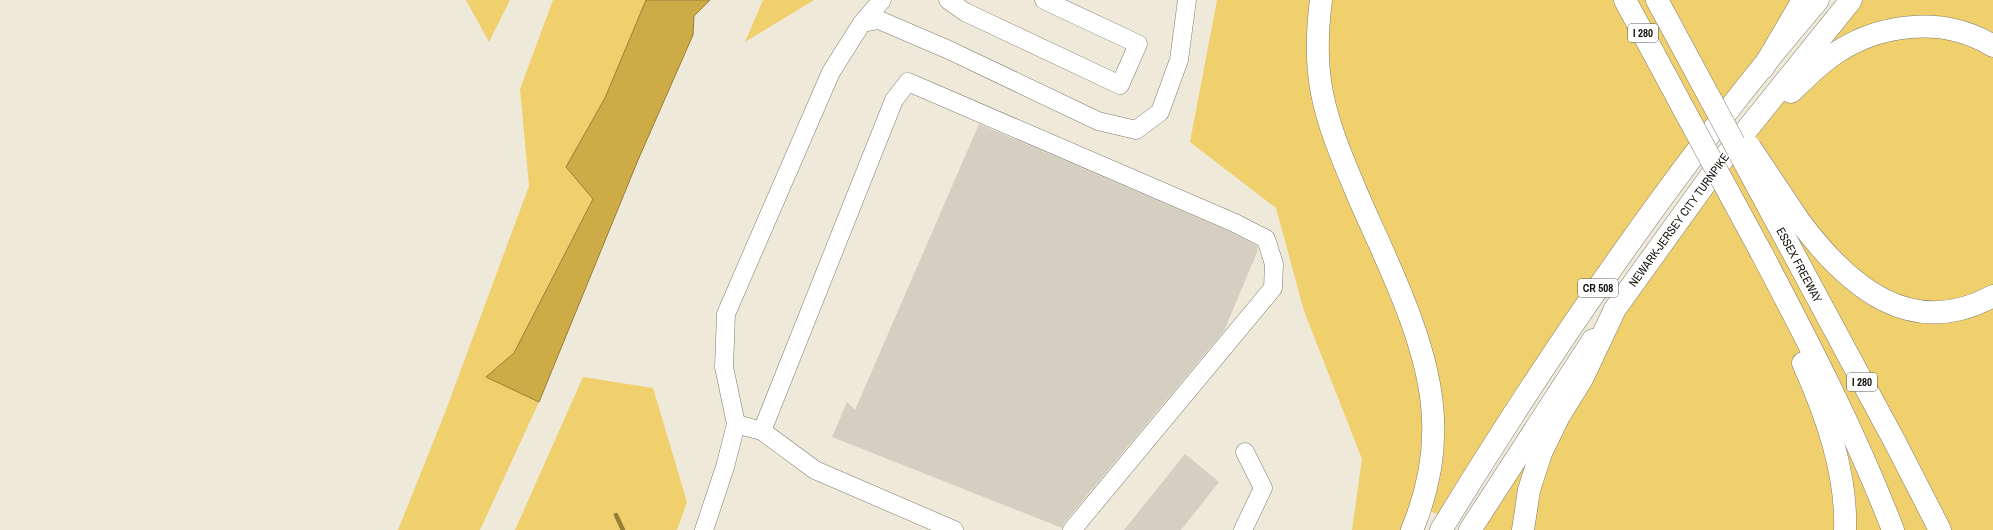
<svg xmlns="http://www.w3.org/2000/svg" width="1993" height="530" font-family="'Archivo Narrow',sans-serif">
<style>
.green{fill:#f0cf6d}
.water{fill:#cdac48;stroke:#967e36}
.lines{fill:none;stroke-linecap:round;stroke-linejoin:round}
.stream{stroke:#967e36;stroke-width:4.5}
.building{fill:#d4cfc0}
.minor-casing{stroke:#807b6d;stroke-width:19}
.major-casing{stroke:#807b6d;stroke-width:23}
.highway-casing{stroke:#807b6d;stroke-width:23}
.minor{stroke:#fff;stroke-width:18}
.major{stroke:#fff;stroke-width:22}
.highway{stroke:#fff;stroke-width:22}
.highway-bridge-casing{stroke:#807b6d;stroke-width:23;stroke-linecap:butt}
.highway-bridge{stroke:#fff;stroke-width:22}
.labels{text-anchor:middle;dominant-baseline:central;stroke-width:3;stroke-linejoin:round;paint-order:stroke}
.shield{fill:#fff;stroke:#5a5a56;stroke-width:1}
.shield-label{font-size:11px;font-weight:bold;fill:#14130d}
.street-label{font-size:12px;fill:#14130d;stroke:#fff}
</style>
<rect width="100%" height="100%" fill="#efe9da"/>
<!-- green -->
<g class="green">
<polygon points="466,0 510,0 489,42"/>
<polygon points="553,0 646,0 605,98 566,167 593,198 514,353 487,377 539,402 480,530 398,530 446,410 529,186 520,89"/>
<polygon points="763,0 814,0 745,42"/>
<polygon points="1217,0 1818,0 1791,31 1448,519 1421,507 1412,530 1352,530 1362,459 1304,311 1276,208 1190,142"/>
<polygon points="1851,0 1993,0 1993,530 1470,530 1485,506"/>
<polygon points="583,377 653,388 687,502 677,530 515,530"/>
</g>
<!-- water -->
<polygon class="water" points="646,0 710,0 694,16 693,35 638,160 539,402 486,377 514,353 593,199 566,167 605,98"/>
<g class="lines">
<!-- stream -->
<polyline class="stream" points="616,515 623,530"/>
</g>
<!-- building -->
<g class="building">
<polygon points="979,124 1231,232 1257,246 1258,250 1224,331 1064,523 1062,528 832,437 847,402 855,410"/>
<polygon points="1185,454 1219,482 1181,530 1124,530"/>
</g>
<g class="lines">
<defs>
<g id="minor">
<polyline points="948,0 965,12 1120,85 1138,44 1044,0"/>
<polyline points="862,23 879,20 949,50 1098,121 1136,130 1160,112 1179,60 1187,0"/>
<polyline points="736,424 762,431 815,470 954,530"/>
<polyline points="762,431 894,100 908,82 1235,223 1266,239 1274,264 1273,288 1072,530"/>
<polyline points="704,530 725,467 736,424 724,367 726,314 831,72 862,23 882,0"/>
<polyline points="1243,530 1263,488 1245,452"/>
</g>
<g id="major">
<path d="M1441,530C1554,345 1677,165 1818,0"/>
<polyline points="1470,530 1593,340"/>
</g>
<g id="highway">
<path d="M1321,0C1317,31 1316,63 1322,93C1329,129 1344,162 1358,196C1387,262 1430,345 1433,418C1435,457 1427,494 1412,530"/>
<polyline points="1625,0 1689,119"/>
<polyline points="1657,0 1712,102"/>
<polyline points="1763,68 1803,0"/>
<path d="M1791,92C1804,80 1816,67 1830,57C1877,23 1943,15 1993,46"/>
<path d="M1800,222C1848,286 1911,341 1993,296"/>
<polyline points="1783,234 1896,444 1940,530"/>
<path d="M1761,252C1809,343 1856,434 1893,530"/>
<path d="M1803,363C1826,414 1847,473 1845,530"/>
<polyline points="1523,530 1529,490 1541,453 1559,416 1582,379 1615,309 1720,163 1851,0"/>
</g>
</defs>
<!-- minor casing -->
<use href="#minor" class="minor-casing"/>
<!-- major casing -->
<use href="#major" class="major-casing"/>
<!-- highway casing -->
<use href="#highway" class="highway-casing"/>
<!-- minor -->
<use href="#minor" class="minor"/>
<!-- major -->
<use href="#major" class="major"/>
<!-- highway -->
<use href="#highway" class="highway"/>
<defs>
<g id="highway-bridge">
<polyline points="1712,102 1783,234"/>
<polyline points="1689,119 1761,252"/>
<polyline points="1750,147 1800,222"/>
</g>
</defs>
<!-- highway-bridge casing -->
<use href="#highway-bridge" class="highway-bridge-casing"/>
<!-- highway-bridge -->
<use href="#highway-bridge" class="highway-bridge"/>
</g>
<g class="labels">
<!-- shield labels -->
<g class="shield">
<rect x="1628" y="24" width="30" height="18" rx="3"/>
<rect x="1578" y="279" width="40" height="18" rx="3"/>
<rect x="1847" y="373" width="30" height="18" rx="3"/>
</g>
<g class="shield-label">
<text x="1643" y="33">I 280</text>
<text x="1598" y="288">CR 508</text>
<text x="1862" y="382">I 280</text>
</g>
<!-- street labels -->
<g class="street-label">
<text transform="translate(1679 220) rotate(-54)">NEWARK-JERSEY CITY TURNPIKE</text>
<text transform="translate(1799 265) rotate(62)">ESSEX FREEWAY</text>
</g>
</g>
</svg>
